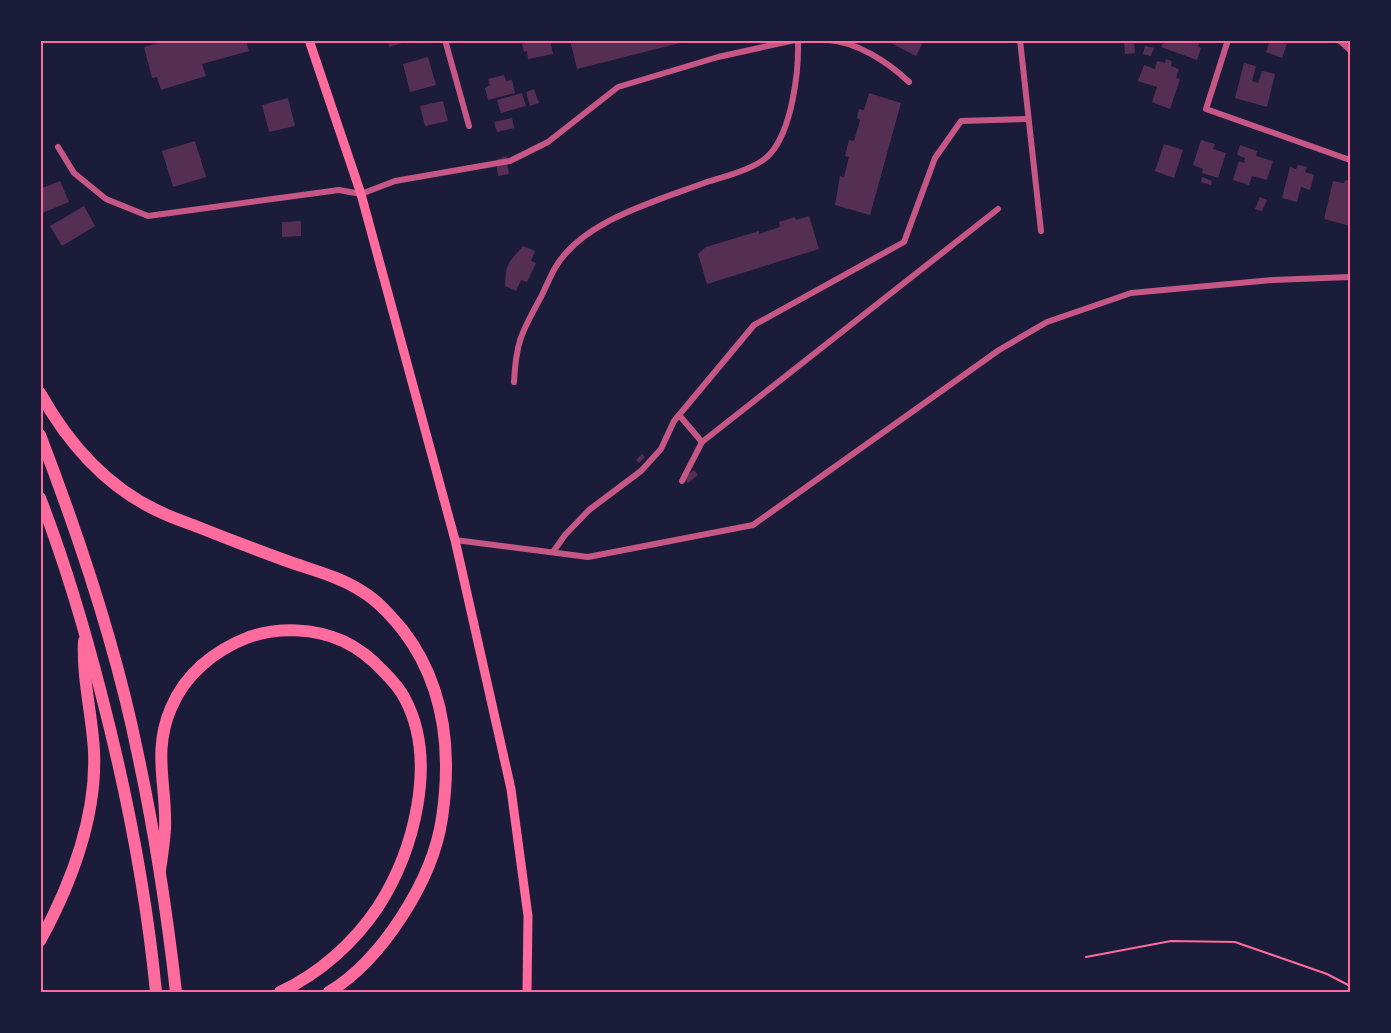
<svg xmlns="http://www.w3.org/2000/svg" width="1391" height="1033" font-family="'Varela Round',sans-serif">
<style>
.building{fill:#542f53}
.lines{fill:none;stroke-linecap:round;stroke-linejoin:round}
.path{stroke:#ff6b9d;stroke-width:2}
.minor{stroke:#c65784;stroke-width:6}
.secondary{stroke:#ff6b9d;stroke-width:9}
.motorway{stroke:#ff6b9d;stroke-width:12}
.neatline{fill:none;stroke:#ff6b9d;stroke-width:2}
</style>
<rect width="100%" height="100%" fill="#1b1b3a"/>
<!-- building -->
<g class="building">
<polygon points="168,40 246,40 249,51 202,64 206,76 161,90 157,77 152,78 144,47"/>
<polygon points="388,40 410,40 410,41 389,47"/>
<polygon points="526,40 550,40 553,54 528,59 527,51 524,52 522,44 526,43"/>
<polygon points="570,40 687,40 688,41 577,69"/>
<polygon points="885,40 924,40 916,56"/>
<polygon points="1164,40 1200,40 1198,47 1201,48 1197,60 1161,47"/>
<polygon points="1270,40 1287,44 1282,58 1266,52"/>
<polygon points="1134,42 1135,53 1125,54 1124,43"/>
<polygon points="1145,46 1154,48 1151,56 1143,54"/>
<polygon points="428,57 436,85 410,92 403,64"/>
<polygon points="1166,59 1172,61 1171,66 1179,69 1176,78 1180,79 1170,109 1152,102 1157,87 1138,81 1144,65 1155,69 1157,61 1165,63"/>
<polygon points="1244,63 1256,66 1252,81 1258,83 1262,71 1275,74 1267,107 1235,98"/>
<polygon points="504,75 506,81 512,80 515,93 488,100 485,88 490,85 488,79"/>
<polygon points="534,89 539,103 530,106 526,92"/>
<polygon points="522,93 526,106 501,113 497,100"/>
<polygon points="869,93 901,103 870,215 835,205 840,176 844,177 849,157 845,156 849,140 854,141 860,120 857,118 859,109 864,110"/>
<polygon points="288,98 295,126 269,132 262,105"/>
<polygon points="443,101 448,121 425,126 420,106"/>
<polygon points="512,118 514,128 497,132 494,122"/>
<polygon points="1201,140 1215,144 1213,149 1226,153 1218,178 1202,173 1203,169 1193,165"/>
<polygon points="195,141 206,177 173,187 162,151"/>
<polygon points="1164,144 1183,150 1174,178 1155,171"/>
<polygon points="1240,145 1257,151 1256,156 1273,161 1267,180 1252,176 1249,185 1233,180 1239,161 1244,163 1245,158 1237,155"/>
<polygon points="506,156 509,174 498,176 496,160"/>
<polygon points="1298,165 1307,167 1305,172 1314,175 1310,190 1301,187 1297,202 1282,198 1290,167 1296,169"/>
<polygon points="1202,177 1212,181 1211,185 1201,182"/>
<polygon points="1345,180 1350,181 1350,226 1324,219 1333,181 1344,183"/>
<polygon points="60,181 69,202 40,214 40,189"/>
<polygon points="1260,197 1267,200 1262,211 1255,209"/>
<polygon points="84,206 95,226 62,246 50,226"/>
<polygon points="809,216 819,249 707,284 698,254 706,247 759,231 759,234 780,227 779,222 795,217 796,220"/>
<polygon points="301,221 301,236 282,237 282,222"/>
<polygon points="523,246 535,251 531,261 536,263 527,282 521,280 516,291 505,286 506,270 510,261"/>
<polygon points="642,454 645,457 639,463 636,460"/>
<polygon points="694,470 698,475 688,483 684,478"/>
</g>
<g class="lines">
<!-- path -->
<polyline class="path" points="1086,957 1171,941 1235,942 1327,974 1350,986"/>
<!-- minor -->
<g class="minor">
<polyline points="445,40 469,126"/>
<path d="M826,40C856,41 888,62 909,82"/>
<polyline points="1020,40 1041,231"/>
<polyline points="1228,40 1206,109 1350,160"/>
<polyline points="1339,40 1350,50"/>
<polyline points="58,147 74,173 106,199 148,216 339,190 361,194 395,181 510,161 548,142 618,87 718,57 795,40"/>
<path d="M514,382C516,341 522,332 541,297C546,287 550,277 555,268C582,221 656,201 704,183C722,177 757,169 770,154C792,130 799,71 798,40"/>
<polyline points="679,415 702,442"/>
<polyline points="682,481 702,442 998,209"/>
<polyline points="455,540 588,557 753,525 999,350 1047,322 1131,293 1273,280 1350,277"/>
<polyline points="553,552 565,535 589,510 641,471 661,449 674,421 754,325 904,242 935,158 961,121 1028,119"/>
</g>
<!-- secondary -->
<polyline class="secondary" points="309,40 361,194 455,540 511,789 528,916 527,992"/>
<!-- motorway -->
<g class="motorway">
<path d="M40,393C68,443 104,485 156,510C170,517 185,522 198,527C228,539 257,550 287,561C312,570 341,577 363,592C378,601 390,615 402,629C445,684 452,751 442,818C433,880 382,960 329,992"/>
<path d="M40,435C80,539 116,646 138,755C155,834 167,913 176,992"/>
<path d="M40,498C65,562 84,627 101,693C127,793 146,890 156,992"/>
<path d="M160,870C162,857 164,843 165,829C167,786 152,752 171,708C185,674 215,650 249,637C279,627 314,628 343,641C358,648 371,658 383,671C391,679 400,688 405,699C438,761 414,851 378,907C354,943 319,974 280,992"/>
<path d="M40,941C71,884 97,816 94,751C92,714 82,678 84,641"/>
</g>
</g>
<!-- border -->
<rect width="1391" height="1033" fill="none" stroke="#1b1b3a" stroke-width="84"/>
<rect x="42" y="42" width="1307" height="949" class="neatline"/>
</svg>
